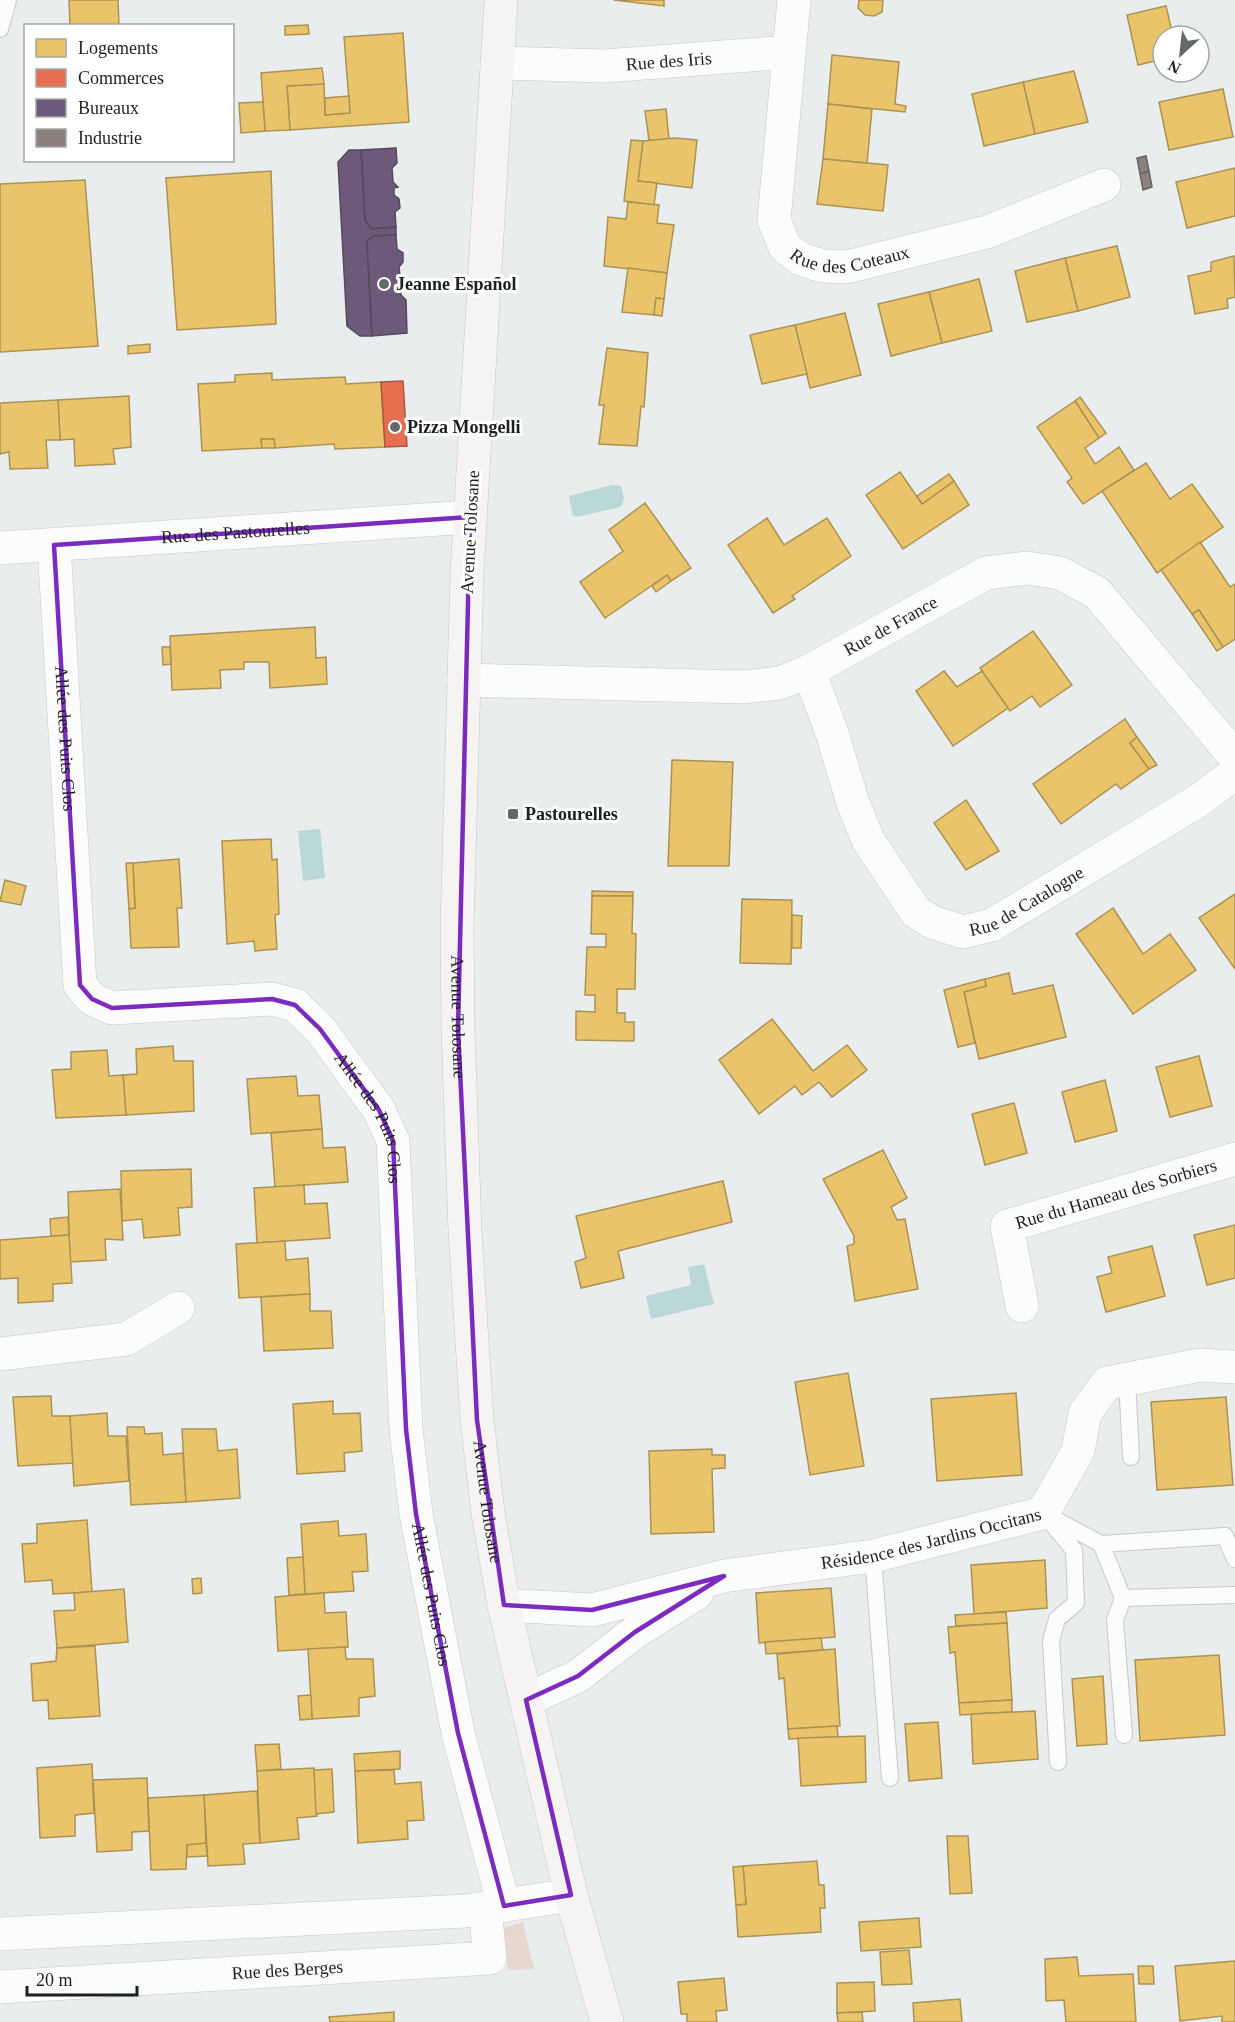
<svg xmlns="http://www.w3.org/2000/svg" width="1235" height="2022" font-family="'Times New Roman',serif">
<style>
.green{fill:#e6d7cf}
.water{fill:#b9d8d7}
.homes{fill:#e9c46a;stroke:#ac9354;stroke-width:1.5}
.shops{fill:#e76f51;stroke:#aa5742;stroke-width:1.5}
.offices{fill:#6d597a;stroke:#55485f;stroke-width:1.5}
.industry{fill:#8a817c;stroke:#696460;stroke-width:1.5}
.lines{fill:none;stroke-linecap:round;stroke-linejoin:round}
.service-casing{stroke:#c6c9c9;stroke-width:18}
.minor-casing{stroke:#c6c9c9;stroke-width:34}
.secondary-casing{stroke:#c6c9c9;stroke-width:34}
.service{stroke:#fcfcfc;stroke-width:16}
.minor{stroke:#fcfcfc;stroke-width:33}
.secondary{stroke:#f6f4f2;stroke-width:33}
.marked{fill:none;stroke:#7b2cbf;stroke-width:4.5;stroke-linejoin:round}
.poi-dot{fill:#646868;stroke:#fff;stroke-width:2}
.labels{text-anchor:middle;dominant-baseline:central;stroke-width:6;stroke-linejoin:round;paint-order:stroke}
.street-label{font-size:18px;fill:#1d2020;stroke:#fff}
.poi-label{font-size:18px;font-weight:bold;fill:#1d2020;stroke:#fff;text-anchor:start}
</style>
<rect width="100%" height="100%" fill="#e9eded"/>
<!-- green -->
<polygon class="green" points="523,1922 534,1969 508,1970 502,1929"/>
<!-- water -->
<g class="water">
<polygon points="612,485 621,486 624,498 622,505 620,507 577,517 573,516 569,496"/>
<polygon points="320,829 325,878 303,881 298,831"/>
<polygon points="704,1264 714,1304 651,1319 646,1296 691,1285 688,1267"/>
</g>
<!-- homes -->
<g class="homes">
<polygon points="69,0 118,0 119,26 70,26"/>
<polygon points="614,0 664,0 664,6"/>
<polygon points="859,0 883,0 882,12 874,16 865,15 858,8"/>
<polygon points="1166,6 1173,36 1163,36 1163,59 1138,65 1127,15"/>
<polygon points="308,25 309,34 285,35 285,26"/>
<polygon points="403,33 409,122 290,130 287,86 324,84 325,115 350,113 344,37"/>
<polygon points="832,55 899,62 895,104 906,106 905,112 828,104"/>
<polygon points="322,68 324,84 287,86 290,130 265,131 261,73"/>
<polygon points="1074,71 1088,122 1035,134 1023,82"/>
<polygon points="1023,82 1035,134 984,146 972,94"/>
<polygon points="1223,89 1233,137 1169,150 1159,102"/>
<polygon points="349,96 350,113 325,115 325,98"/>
<polygon points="263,102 265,131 241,133 239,103"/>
<polygon points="828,104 872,109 867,163 823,159"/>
<polygon points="666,109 669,139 649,140 645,111"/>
<polygon points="675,138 697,140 692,188 638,181 643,141"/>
<polygon points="631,140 643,141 638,181 657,183 654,205 624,201"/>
<polygon points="823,159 888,165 883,211 817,204"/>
<polygon points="1235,168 1235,216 1187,228 1176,182"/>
<polygon points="271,171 276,324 177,330 166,178"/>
<polygon points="85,180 98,346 0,352 0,184"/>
<polygon points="628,202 659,205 657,223 674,225 667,273 604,266 608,217 626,219"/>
<polygon points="1117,246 1130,297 1078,311 1065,258"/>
<polygon points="1234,256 1235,297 1227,299 1228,308 1195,314 1188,276 1211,271 1211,262"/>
<polygon points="1065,258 1078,311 1027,322 1015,271"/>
<polygon points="628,268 667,273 664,299 656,298 654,315 622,312"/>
<polygon points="979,279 992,331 942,343 929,292"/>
<polygon points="929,292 942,343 891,356 878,304"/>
<polygon points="656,298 664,299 662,316 654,315"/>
<polygon points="845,313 861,375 810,388 795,325"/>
<polygon points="795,325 807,374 762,384 750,335"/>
<polygon points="150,344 150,352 128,354 128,346"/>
<polygon points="607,348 648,353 644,407 641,406 637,446 599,444 604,405 599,405"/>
<polygon points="272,373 272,380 345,377 346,384 381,382 385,447 335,449 334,444 275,448 274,439 261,439 262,448 202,451 198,384 235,382 235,375"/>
<polygon points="129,396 131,447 113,449 115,464 75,466 74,439 60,440 58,400"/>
<polygon points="1080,397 1106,433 1099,438 1075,401"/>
<polygon points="58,400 60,440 46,440 48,468 10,469 9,452 0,454 0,403"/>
<polygon points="1075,401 1099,438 1085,448 1095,464 1119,447 1134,470 1083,504 1067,482 1072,478 1037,427"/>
<polygon points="261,439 274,439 275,448 262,448"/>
<polygon points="1146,463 1170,499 1192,484 1223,527 1157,573 1102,491"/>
<polygon points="900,472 922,504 954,481 969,505 903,549 866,495"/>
<polygon points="949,474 954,481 922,504 917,496"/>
<polygon points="645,503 691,568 671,581 667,575 605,618 580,582 623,551 609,530"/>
<polygon points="767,518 784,545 827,518 851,556 792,596 795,599 773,613 728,545"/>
<polygon points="1200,542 1230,587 1235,584 1235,639 1223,647 1199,610 1192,614 1161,570"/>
<polygon points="667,575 671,581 656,592 652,586"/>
<polygon points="1199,610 1223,647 1217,651 1192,614"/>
<polygon points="315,627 316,658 326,657 327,684 270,688 269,662 244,662 244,669 220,670 221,688 172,690 170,636"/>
<polygon points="1033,631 1072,685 1040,707 1032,696 1010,711 980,668"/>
<polygon points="162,647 170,647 171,664 163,665"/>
<polygon points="944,671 957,687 982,671 1008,708 953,746 916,691"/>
<polygon points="1125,719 1137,737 1130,743 1149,769 1121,789 1116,784 1061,824 1033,784"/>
<polygon points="1137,737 1157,765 1149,769 1130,743"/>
<polygon points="672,760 733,762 729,866 668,866"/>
<polygon points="966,800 999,851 966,870 934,823"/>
<polygon points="271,839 272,860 277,859 279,914 275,915 277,949 255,951 254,941 227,944 222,841"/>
<polygon points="179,859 182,908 177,908 179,947 131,948 129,909 135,908 133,863"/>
<polygon points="126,863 133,863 135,908 129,909"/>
<polygon points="5,880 26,886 21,905 0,901"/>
<polygon points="592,891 633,892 633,896 592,896"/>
<polygon points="1235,894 1235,969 1199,918"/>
<polygon points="592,896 633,896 632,933 636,934 635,989 617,989 617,1013 625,1013 625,1022 634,1022 634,1041 576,1040 576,1011 595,1012 595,995 585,995 587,947 606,947 606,934 591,934"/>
<polygon points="742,899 792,900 791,964 740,963"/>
<polygon points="1113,908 1143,954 1170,934 1196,970 1133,1014 1076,934"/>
<polygon points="792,915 802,916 801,948 792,948"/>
<polygon points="1009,973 1013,994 1053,985 1066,1037 979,1059 964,992 986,986 985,979"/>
<polygon points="985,979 986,986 964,992 975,1043 958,1047 944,990"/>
<polygon points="772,1019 813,1071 847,1045 867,1070 832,1097 819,1082 802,1095 795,1086 759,1114 719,1060"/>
<polygon points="173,1046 174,1061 193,1061 194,1111 126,1115 123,1075 137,1074 136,1049"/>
<polygon points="107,1050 109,1076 123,1075 126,1115 56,1118 52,1070 71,1069 71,1052"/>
<polygon points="1199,1056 1212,1106 1170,1117 1156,1067"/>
<polygon points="296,1076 298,1096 319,1095 322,1129 251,1134 247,1079"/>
<polygon points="1105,1080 1117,1131 1075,1142 1062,1092"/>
<polygon points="1014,1103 1027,1153 985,1165 972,1114"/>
<polygon points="322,1129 323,1148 345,1147 348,1182 275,1187 271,1133"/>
<polygon points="883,1150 907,1198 891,1207 897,1220 905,1219 918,1289 855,1301 847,1246 854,1244 854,1236 823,1179"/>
<polygon points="191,1169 192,1207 178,1208 180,1235 144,1238 142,1219 122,1221 121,1171"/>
<polygon points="723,1181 732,1222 618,1251 624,1278 581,1288 575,1262 586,1258 576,1216"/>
<polygon points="304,1185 305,1204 327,1203 330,1238 257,1243 254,1188"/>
<polygon points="120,1189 123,1240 105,1239 106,1260 70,1262 68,1192"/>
<polygon points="68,1217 69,1235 51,1236 50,1219"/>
<polygon points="1235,1225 1235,1278 1207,1285 1194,1235"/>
<polygon points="69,1235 72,1283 53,1284 53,1301 18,1303 18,1278 0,1279 0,1240"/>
<polygon points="285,1241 286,1260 308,1258 310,1294 239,1298 236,1244"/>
<polygon points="1152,1246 1165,1296 1106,1312 1097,1277 1112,1273 1108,1257"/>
<polygon points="310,1294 310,1311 331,1311 333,1348 264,1351 261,1297"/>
<polygon points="848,1373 864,1466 810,1475 795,1382"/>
<polygon points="1016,1393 1022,1475 937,1481 931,1399"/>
<polygon points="51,1396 52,1416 70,1416 74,1463 18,1466 13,1397"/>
<polygon points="1226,1397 1233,1485 1157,1490 1151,1402"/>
<polygon points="333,1401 333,1414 360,1413 362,1451 344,1453 345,1471 297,1474 293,1404"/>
<polygon points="107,1413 108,1436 126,1436 129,1481 74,1486 70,1416"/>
<polygon points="127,1427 144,1427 145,1434 162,1433 163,1455 183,1453 186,1502 131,1505"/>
<polygon points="182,1429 216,1429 218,1451 237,1449 240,1498 186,1502"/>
<polygon points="712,1449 712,1455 725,1455 725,1468 712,1469 714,1532 651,1534 649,1451"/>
<polygon points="87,1520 92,1592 53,1594 52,1580 25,1582 22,1544 37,1543 37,1524"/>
<polygon points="338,1521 339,1536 366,1534 368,1571 352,1572 354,1591 305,1594 301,1524"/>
<polygon points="303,1557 305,1594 289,1595 287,1558"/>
<polygon points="1045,1560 1047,1608 974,1614 971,1565"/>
<polygon points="201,1578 202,1593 193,1594 192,1579"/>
<polygon points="831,1588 835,1637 759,1643 756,1593"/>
<polygon points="124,1589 128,1642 57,1648 54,1611 75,1610 74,1593"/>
<polygon points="324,1593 325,1613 346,1612 348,1647 278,1651 275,1597"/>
<polygon points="1006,1612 1007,1623 956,1626 955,1615"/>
<polygon points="1007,1623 1012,1700 959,1703 955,1652 950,1653 948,1627"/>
<polygon points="821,1638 823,1650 766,1654 765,1642"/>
<polygon points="95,1646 100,1716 49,1719 48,1700 33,1701 31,1664 56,1661 57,1648"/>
<polygon points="345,1647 346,1659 373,1659 375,1696 359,1698 359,1716 312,1719 308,1649"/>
<polygon points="835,1649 840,1726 788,1729 784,1678 779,1679 777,1654"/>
<polygon points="1219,1655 1225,1735 1140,1741 1135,1660"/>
<polygon points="1103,1676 1107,1744 1077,1746 1072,1679"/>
<polygon points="311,1695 312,1719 300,1720 298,1696"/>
<polygon points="1012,1700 1012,1712 960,1715 959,1703"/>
<polygon points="1035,1711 1038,1759 973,1764 971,1714"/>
<polygon points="938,1722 942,1778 909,1781 905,1724"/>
<polygon points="837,1726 838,1737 789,1739 788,1729"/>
<polygon points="865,1736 866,1782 801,1786 798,1738"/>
<polygon points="279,1744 281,1769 257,1771 255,1745"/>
<polygon points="400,1751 400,1769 355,1771 354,1754"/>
<polygon points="92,1764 94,1813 75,1815 75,1836 40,1838 37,1768"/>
<polygon points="314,1768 317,1816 297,1818 299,1839 260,1843 257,1771"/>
<polygon points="332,1769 334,1812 316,1814 314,1770"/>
<polygon points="394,1770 395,1784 421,1782 424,1820 407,1821 408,1839 358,1843 355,1771"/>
<polygon points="147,1778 149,1831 132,1832 132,1850 97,1852 93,1780"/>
<polygon points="257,1791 260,1843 243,1844 245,1864 208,1866 204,1795"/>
<polygon points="204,1795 206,1843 187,1845 186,1869 151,1870 148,1798"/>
<polygon points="947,1836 968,1836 972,1893 950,1894"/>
<polygon points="206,1843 207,1856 187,1857 187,1845"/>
<polygon points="817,1861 819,1885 824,1885 825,1908 820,1908 821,1932 738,1937 736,1905 746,1904 743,1866"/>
<polygon points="743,1866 746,1904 736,1905 733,1867"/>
<polygon points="919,1918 921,1947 861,1951 859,1922"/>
<polygon points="909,1950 912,1984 882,1985 880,1952"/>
<polygon points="1077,1957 1079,1976 1133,1974 1136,2022 1066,2022 1064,2000 1046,2001 1045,1959"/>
<polygon points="1235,1961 1235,2022 1222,2022 1222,2016 1180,2021 1175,1966"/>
<polygon points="1138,1966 1153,1966 1154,1984 1139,1984"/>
<polygon points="724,1978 727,2010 716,2011 717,2022 687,2022 687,2014 681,2014 678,1982"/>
<polygon points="874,1982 875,2011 837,2013 837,1983"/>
<polygon points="960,1999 962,2022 914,2022 913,2003"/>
<polygon points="394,2012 394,2022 330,2022 329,2017"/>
<polygon points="862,2012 863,2022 838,2022 837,2013"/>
</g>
<!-- shops -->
<polygon class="shops" points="403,381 407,446 385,447 381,382"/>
<!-- offices -->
<g class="offices">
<polygon points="396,148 397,163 392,168 393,182 398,187 394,188 394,195 399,199 400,208 395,212 396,227 372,229 365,221 361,150"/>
<polygon points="349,150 361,150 365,221 372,229 396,227 396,235 374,236 367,241 372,336 360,336 347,326 338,162"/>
<polygon points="396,235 397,249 403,253 403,262 399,267 400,276 405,279 400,283 401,295 406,300 407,333 372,336 367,241 374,236"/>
</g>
<!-- industry -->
<g class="industry">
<polygon points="1146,156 1149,171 1140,174 1137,158"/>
<polygon points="1149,171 1152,187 1143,190 1140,174"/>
</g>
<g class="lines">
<defs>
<g id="service">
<polyline points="0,29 8,0"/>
<polyline points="1127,1379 1131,1457"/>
<polyline points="1101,1544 1123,1598 1235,1595"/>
<polyline points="873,1556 890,1778"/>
<polyline points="1123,1598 1115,1620 1124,1735"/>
<polyline points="1058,1762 1051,1641 1057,1619 1076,1603 1074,1550 1043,1513 1101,1544 1225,1536 1235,1559"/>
</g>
<g id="minor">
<path id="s1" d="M794,0L774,220L785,247L801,259L822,266L847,267L987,232L1104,185"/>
<path id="s2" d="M497,63L605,66L789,52"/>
<path id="s3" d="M54,545L80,985L92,999L112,1008L272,999L295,1005L320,1029L379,1110L393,1141L406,1429L416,1514L458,1733L504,1906"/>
<path id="s4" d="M0,548L470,517"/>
<path id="s5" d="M809,671L832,733L853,803L868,840L916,912L932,922L963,932L992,925L1198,801L1235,773"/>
<path id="s6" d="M464,680L743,687L780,683L809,671L986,573L1028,568L1060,573L1097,593L1235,757"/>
<path id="s7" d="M1022,1306L1007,1226L1235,1159"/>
<polyline points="0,1354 126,1339 178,1308"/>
<path id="s8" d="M504,1605L592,1610L724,1576L873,1556L1043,1513L1078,1451L1085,1413L1107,1383L1200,1365L1235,1367"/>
<polyline points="526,1700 578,1676 635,1632 697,1593"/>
<polyline points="0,1934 465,1911 571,1895"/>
<path id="s9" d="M0,1987L490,1958L485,1910"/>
</g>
<g id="secondary">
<path id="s10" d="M501,0L467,572L457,928L458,1029L465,1231L477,1420L488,1513L504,1605L571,1895L607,2022"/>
</g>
</defs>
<!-- service casing -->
<use href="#service" class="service-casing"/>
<!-- minor casing -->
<use href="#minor" class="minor-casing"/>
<!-- secondary casing -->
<use href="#secondary" class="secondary-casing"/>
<!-- service -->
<use href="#service" class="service"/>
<!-- minor -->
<use href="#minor" class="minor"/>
<!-- secondary -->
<use href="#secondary" class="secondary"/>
</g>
<!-- marked area -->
<path class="marked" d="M470,517L458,1029L477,1420L504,1605L592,1610L724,1576L635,1632L578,1676L526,1700L571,1895L504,1906L458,1733L416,1514L406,1429L393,1141L379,1110L320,1029L295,1005L272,999L112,1008L92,999L80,985L54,545Z"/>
<!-- markers -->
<g class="poi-dot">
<circle cx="384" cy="284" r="6"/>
<circle cx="395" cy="427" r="6"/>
<rect x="507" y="808" width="12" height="12" rx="3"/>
</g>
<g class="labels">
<!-- street labels -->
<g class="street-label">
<text stroke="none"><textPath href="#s2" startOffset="172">Rue des Iris</textPath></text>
<text stroke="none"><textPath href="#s1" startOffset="320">Rue des Coteaux</textPath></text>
<text transform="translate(470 532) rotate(-87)">Avenue Tolosane</text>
<text stroke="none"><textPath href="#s4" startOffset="236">Rue des Pastourelles</textPath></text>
<text stroke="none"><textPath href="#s6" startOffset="441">Rue de France</textPath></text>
<text stroke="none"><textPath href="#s3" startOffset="194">Allée des Puits Clos</textPath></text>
<text stroke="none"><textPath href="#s5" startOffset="388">Rue de Catalogne</textPath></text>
<text stroke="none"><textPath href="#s10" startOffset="1018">Avenue Tolosane</textPath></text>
<text stroke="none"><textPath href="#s3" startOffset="804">Allée des Puits Clos</textPath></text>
<text stroke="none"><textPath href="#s7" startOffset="195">Rue du Hameau des Sorbiers</textPath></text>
<text stroke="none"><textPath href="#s10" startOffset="1504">Avenue Tolosane</textPath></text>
<text stroke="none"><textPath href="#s8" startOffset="435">Résidence des Jardins Occitans</textPath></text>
<text stroke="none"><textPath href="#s3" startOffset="1290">Allée des Puits Clos</textPath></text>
<text stroke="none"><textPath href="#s9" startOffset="288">Rue des Berges</textPath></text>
</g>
<!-- poi labels -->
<g class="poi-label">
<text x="396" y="284">Jeanne Español</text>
<text x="407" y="427">Pizza Mongelli</text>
<text x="525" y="814">Pastourelles</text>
</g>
</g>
<!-- legend -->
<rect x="24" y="24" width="210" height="138" fill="#ffffff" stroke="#a5a6a6" stroke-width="1.5"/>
<rect x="36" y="39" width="30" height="18" fill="#e9c46a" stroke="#a5a6a6" stroke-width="1.5"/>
<text x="78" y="54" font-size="18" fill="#1d2020">Logements</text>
<rect x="36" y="69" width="30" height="18" fill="#e76f51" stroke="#a5a6a6" stroke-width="1.5"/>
<text x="78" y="84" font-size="18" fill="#1d2020">Commerces</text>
<rect x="36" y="99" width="30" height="18" fill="#6d597a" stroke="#a5a6a6" stroke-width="1.5"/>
<text x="78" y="114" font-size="18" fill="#1d2020">Bureaux</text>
<rect x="36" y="129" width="30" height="18" fill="#8a817c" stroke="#a5a6a6" stroke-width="1.5"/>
<text x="78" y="144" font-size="18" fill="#1d2020">Industrie</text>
<!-- north arrow -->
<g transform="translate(1181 54) rotate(207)"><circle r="28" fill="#ffffff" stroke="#a5a6a6" stroke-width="1.5"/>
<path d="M0-4.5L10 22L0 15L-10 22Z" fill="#646868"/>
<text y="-9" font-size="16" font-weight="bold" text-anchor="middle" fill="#1d2020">N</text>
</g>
<!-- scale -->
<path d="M27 1986v9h110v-9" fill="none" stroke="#1d2020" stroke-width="3"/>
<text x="36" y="1986" font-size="18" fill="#1d2020" stroke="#ffffff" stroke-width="4.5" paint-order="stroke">20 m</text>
</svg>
